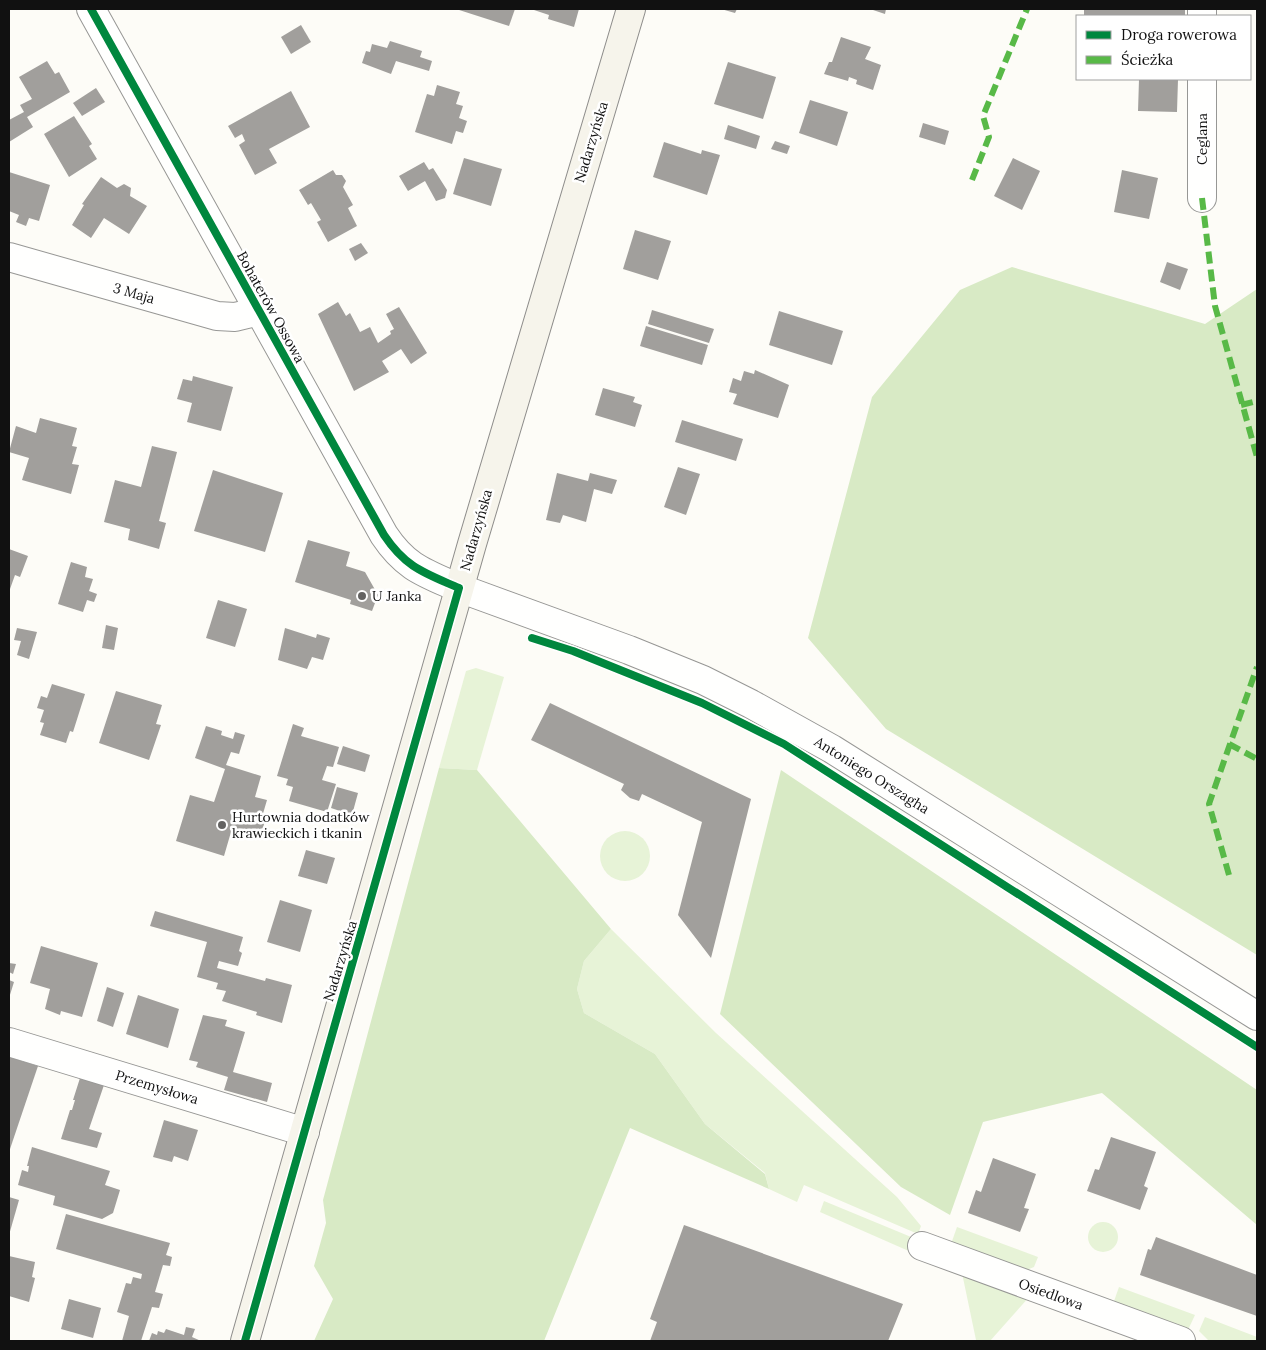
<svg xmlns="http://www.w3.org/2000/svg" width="1266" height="1350" font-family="Lora,serif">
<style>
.green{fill:#e7f3d7}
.forest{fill:#d8eac5}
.building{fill:#a19f9c}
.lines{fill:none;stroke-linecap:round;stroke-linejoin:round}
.minor-casing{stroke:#979795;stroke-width:30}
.tertiary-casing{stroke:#979795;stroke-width:30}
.secondary-casing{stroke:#8e8d8b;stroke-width:30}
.minor{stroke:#fffffe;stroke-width:28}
.tertiary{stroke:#fffffe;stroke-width:28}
.secondary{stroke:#f6f4eb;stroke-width:28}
.quiet{stroke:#58b947;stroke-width:6;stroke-dasharray:12 6;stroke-linecap:butt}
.cycleway-casing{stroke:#fff;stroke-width:11}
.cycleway{stroke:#00873e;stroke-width:8}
.poi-dot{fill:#646362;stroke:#fff;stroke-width:2}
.labels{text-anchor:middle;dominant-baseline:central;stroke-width:5;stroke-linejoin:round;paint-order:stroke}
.street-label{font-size:14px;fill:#111;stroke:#fff}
.poi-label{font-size:14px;fill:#111;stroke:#fff;text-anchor:start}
</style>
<rect width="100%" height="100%" fill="#fdfcf7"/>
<!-- green -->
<g class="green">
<polygon points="476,668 504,677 477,770 439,768 466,671"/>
<circle cx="625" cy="856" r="25"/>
<polygon points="611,929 716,1033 897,1197 921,1226 918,1234 804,1185 797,1202 769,1189 765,1173 705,1124 655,1054 584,1013 577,989 584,961"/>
<polygon points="824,1201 916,1239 911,1252 820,1212"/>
<circle cx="1103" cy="1237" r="15"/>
<polygon points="957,1227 1038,1257 1034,1267 1024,1271 951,1244"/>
<polygon points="962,1273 1030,1296 990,1341 976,1340"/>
<polygon points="1119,1287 1195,1315 1187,1332 1113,1304"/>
<polygon points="1205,1317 1257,1337 1257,1341 1209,1341 1199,1331"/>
</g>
<!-- forest -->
<g class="forest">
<polygon points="1012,267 1205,324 1257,289 1257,955 886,729 808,638 872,397 960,290"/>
<polygon points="439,768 477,770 611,929 584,961 577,989 584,1013 655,1054 705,1124 765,1174 769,1189 630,1128 544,1341 314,1341 333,1299 314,1266 326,1223 323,1200"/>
<polygon points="781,770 1257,1090 1257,1225 1102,1093 983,1122 950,1215 901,1187 720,1014"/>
</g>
<!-- building -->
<g class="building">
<polygon points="456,9 515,9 509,26"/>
<polygon points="531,9 579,9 574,27 548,19 549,15"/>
<polygon points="721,9 737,9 735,13"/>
<polygon points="870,9 886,9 885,14"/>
<rect x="1084" y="9" width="101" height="7"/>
<polygon points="301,25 311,42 291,54 281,37"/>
<polygon points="841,37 871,47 865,59 881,65 873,90 856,84 857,80 849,77 848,81 824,74 829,62 832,62"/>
<polygon points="390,41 422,51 420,57 432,61 429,71 396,61 391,74 362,63 366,51 370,52 372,44 387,48"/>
<polygon points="47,61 55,74 59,72 70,92 27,117 33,127 9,142 9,120 24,112 20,105 32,99 19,77"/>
<polygon points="728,62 776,77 763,119 714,104"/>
<polygon points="1139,79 1178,79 1177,112 1138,111"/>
<polygon points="437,85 460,92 456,104 463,106 459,118 467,121 463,133 456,131 452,144 415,132 427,94 434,96"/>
<polygon points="96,88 105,102 82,116 73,103"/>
<polygon points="291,91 310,127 269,149 277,163 255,175 239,145 245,141 242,134 235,138 228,126"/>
<polygon points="810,100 848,112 837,146 799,133"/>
<polygon points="74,116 92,144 89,146 97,159 69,177 44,134"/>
<polygon points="923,123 949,131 945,145 919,137"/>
<polygon points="728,125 760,136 756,149 724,139"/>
<polygon points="775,141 790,146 787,154 771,149"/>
<polygon points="664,142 701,154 702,150 720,155 707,195 653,177"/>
<polygon points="464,158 502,169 491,206 453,194"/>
<polygon points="1013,158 1040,171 1022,210 994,196"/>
<polygon points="424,162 429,170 433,168 447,190 445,198 436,201 425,181 408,191 399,176"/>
<polygon points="333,170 336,175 342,175 346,181 343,187 353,205 348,208 357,226 328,242 317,222 321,220 311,203 308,205 299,190"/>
<polygon points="1122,170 1158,178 1149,219 1114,212"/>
<polygon points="9,172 50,185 39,221 29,218 26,226 16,222 19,215 9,211"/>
<polygon points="101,177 117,188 124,184 131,188 130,196 147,206 129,234 104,218 91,238 72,225 84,205 82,204"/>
<polygon points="635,230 671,241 658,280 623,269"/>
<polygon points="361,243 368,253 355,261 349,249"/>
<polygon points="1167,262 1188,269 1180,290 1160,282"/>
<polygon points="338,302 346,316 350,313 360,332 370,327 378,343 391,334 390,331 394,329 386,314 399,307 427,353 411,364 401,349 382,361 389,372 354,391 318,314"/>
<polygon points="652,310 714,329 709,343 648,324"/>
<polygon points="779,311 843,331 832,365 769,345"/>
<polygon points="646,326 708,345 702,365 640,346"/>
<polygon points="755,370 789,385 778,418 733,404 737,394 729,392 733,378 741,381 744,371 754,374"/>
<polygon points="193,376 233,387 221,431 187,422 192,403 177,399 183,379 192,381"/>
<polygon points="603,388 635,397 633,402 642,405 635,427 595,415"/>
<polygon points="40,418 77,428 72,446 77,447 72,464 79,465 71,494 22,480 29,458 9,452 16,426 36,433"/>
<polygon points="682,420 743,439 736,461 675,442"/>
<polygon points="152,446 177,452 159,521 166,523 159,549 128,540 130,529 104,522 115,480 141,487"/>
<polygon points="678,467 700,474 686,515 664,507"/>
<polygon points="213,470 283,493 265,552 194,531"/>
<polygon points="557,473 588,481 590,473 617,480 612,494 594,489 586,522 563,515 560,523 546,520"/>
<polygon points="308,540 350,552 346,566 365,572 378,595 372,611 350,604 351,600 295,582"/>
<polygon points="9,549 28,556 20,577 15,575 10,589"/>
<polygon points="71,562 87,567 85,577 93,579 89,591 97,594 94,602 87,600 83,612 58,604"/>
<polygon points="218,600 247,609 235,647 206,638"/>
<polygon points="106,625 118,628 114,650 102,648"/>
<polygon points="17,628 37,632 29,659 17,655 21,641 14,640"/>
<polygon points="285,628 316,638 317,634 330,638 323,660 312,657 307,669 278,660"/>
<polygon points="52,684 85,694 73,732 70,731 66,743 40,735 44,723 40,722 44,710 37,708 41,696 47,698"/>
<polygon points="116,691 162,705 156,724 161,725 149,760 99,743"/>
<polygon points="550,703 751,799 711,958 678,915 702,822 642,794 639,801 630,798 621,790 624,784 531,740"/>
<polygon points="293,724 304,728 301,736 339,747 333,767 327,766 322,780 336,784 327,812 289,801 293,787 286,785 288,779 277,776"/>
<polygon points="206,726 222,731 221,735 233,739 235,732 245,735 239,754 231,752 226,765 261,776 255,797 267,800 262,817 266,818 259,840 231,832 224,856 176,841 190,795 214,802 225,769 195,758"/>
<polygon points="343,746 370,755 365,772 337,764"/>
<polygon points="337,787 358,793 352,815 331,808"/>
<polygon points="306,850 335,858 327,884 298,876"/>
<polygon points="280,900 312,910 300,952 267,942"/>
<polygon points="155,911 243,937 239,951 242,953 238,966 219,961 217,968 265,981 266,978 292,985 282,1023 256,1015 257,1012 222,1001 226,991 216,989 218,983 197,977 207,942 150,926"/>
<polygon points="41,946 98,963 82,1017 61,1011 60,1015 45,1009 50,989 30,983"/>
<polygon points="9,963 16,964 13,974 9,972"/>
<polygon points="9,980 14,982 9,998"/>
<polygon points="107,987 124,993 113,1027 97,1021"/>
<polygon points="138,995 179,1009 168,1048 126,1034"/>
<polygon points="203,1015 227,1020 225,1026 245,1032 233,1072 272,1083 267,1102 224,1090 228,1077 196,1067 198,1062 189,1060"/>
<polygon points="9,1057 38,1066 9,1152"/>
<polygon points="80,1078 104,1085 89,1129 102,1133 97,1148 61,1139 70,1110 72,1110 75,1100 73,1100"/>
<polygon points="164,1120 198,1130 188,1161 174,1156 172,1162 153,1157"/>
<polygon points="1111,1137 1156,1152 1144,1186 1148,1188 1140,1210 1087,1191 1095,1169 1099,1170"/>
<polygon points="32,1147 110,1171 105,1185 120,1190 113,1213 102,1219 53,1205 55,1196 18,1185 22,1170 28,1172 29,1166 27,1166"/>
<polygon points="993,1158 1036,1174 1024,1208 1029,1209 1020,1232 968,1213 976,1190 981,1192"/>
<polygon points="9,1197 19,1200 9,1235"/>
<polygon points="66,1214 170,1243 166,1255 172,1257 170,1266 163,1265 155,1292 163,1294 159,1308 152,1307 141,1341 122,1341 129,1316 117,1312 126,1283 131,1284 133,1277 141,1279 142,1274 56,1249"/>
<polygon points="684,1225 903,1304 888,1341 650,1341 657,1322 650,1319"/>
<polygon points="1156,1237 1257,1275 1257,1316 1140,1275 1148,1249 1151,1250"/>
<polygon points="9,1256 35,1262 32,1277 35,1278 29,1302 9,1296"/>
<polygon points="69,1299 101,1308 93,1338 61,1329"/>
<polygon points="186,1327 195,1329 192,1337 201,1341 149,1341 152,1333 157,1335 158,1331 164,1333 166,1329 184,1335"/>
</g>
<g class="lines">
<defs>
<g id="minor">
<path d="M91,9L384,535C406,568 425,573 459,588"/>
<polyline points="1202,9 1202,16"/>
<polyline points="1202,79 1202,198"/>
<polyline points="9,257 217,316 235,317 259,311"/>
<polyline points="9,1042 305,1132"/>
<polyline points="922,1246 1181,1341"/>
</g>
<polyline id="tertiary" points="459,588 629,650 703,680 751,704 832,749 1257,1016"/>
<polyline id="secondary" points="245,1341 472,544 631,9"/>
</defs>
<!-- minor casing -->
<use href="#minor" class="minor-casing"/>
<!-- tertiary casing -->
<use href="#tertiary" class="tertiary-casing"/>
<!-- secondary casing -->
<use href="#secondary" class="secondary-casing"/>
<!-- minor -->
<use href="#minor" class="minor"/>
<!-- tertiary -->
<use href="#tertiary" class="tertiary"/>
<!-- secondary -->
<use href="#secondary" class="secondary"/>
<!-- quiet -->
<g class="quiet">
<polyline points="972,180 989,137 983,116 1027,9"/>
<polyline points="1202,198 1215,306 1257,457"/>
<polyline points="1241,405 1257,401"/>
<polyline points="1229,744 1257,759"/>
<polyline points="1229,875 1209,804 1257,667"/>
</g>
<defs>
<g id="cycleway">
<path d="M91,9L384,535C406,568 425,573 459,588L245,1341"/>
<polyline points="532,638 573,651 702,703 784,744 1257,1047"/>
</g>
</defs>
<!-- cycleway casing -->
<use href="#cycleway" class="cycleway-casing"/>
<!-- cycleway -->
<use href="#cycleway" class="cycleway"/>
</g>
<!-- markers -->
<g class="poi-dot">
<circle cx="362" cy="596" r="5"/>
<circle cx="222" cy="825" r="5"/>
</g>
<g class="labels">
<!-- street labels -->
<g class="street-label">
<text transform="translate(1202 139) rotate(-90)">Ceglana</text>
<text transform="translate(591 142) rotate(-73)">Nadarzyńska</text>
<text transform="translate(134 293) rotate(16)">3 Maja</text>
<text transform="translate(271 307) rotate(61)">Bohaterów Ossowa</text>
<text transform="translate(476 530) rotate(-74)">Nadarzyńska</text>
<text transform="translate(872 775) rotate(32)">Antoniego Orszagha</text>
<text transform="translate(340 961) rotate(-73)">Nadarzyńska</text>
<text transform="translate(157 1087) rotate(17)">Przemysłowa</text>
<text transform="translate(1051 1294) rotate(20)">Osiedlowa</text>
</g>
<!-- poi labels -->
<g class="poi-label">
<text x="372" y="596">U Janka</text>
<text x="232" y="817">Hurtownia dodatków<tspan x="232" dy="16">krawieckich i tkanin</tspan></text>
</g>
</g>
<!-- border -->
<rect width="1266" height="1350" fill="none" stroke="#111111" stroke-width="20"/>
<!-- legend -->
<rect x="1076" y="15" width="175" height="65" fill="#ffffff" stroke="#a0a0a0"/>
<rect x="1086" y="31" width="25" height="8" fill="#00873e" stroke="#a0a0a0"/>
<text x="1121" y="40" font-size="15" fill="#111111">Droga rowerowa</text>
<rect x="1086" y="56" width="25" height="8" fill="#58b947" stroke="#a0a0a0"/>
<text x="1121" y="65" font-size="15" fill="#111111">Ścieżka</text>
</svg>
